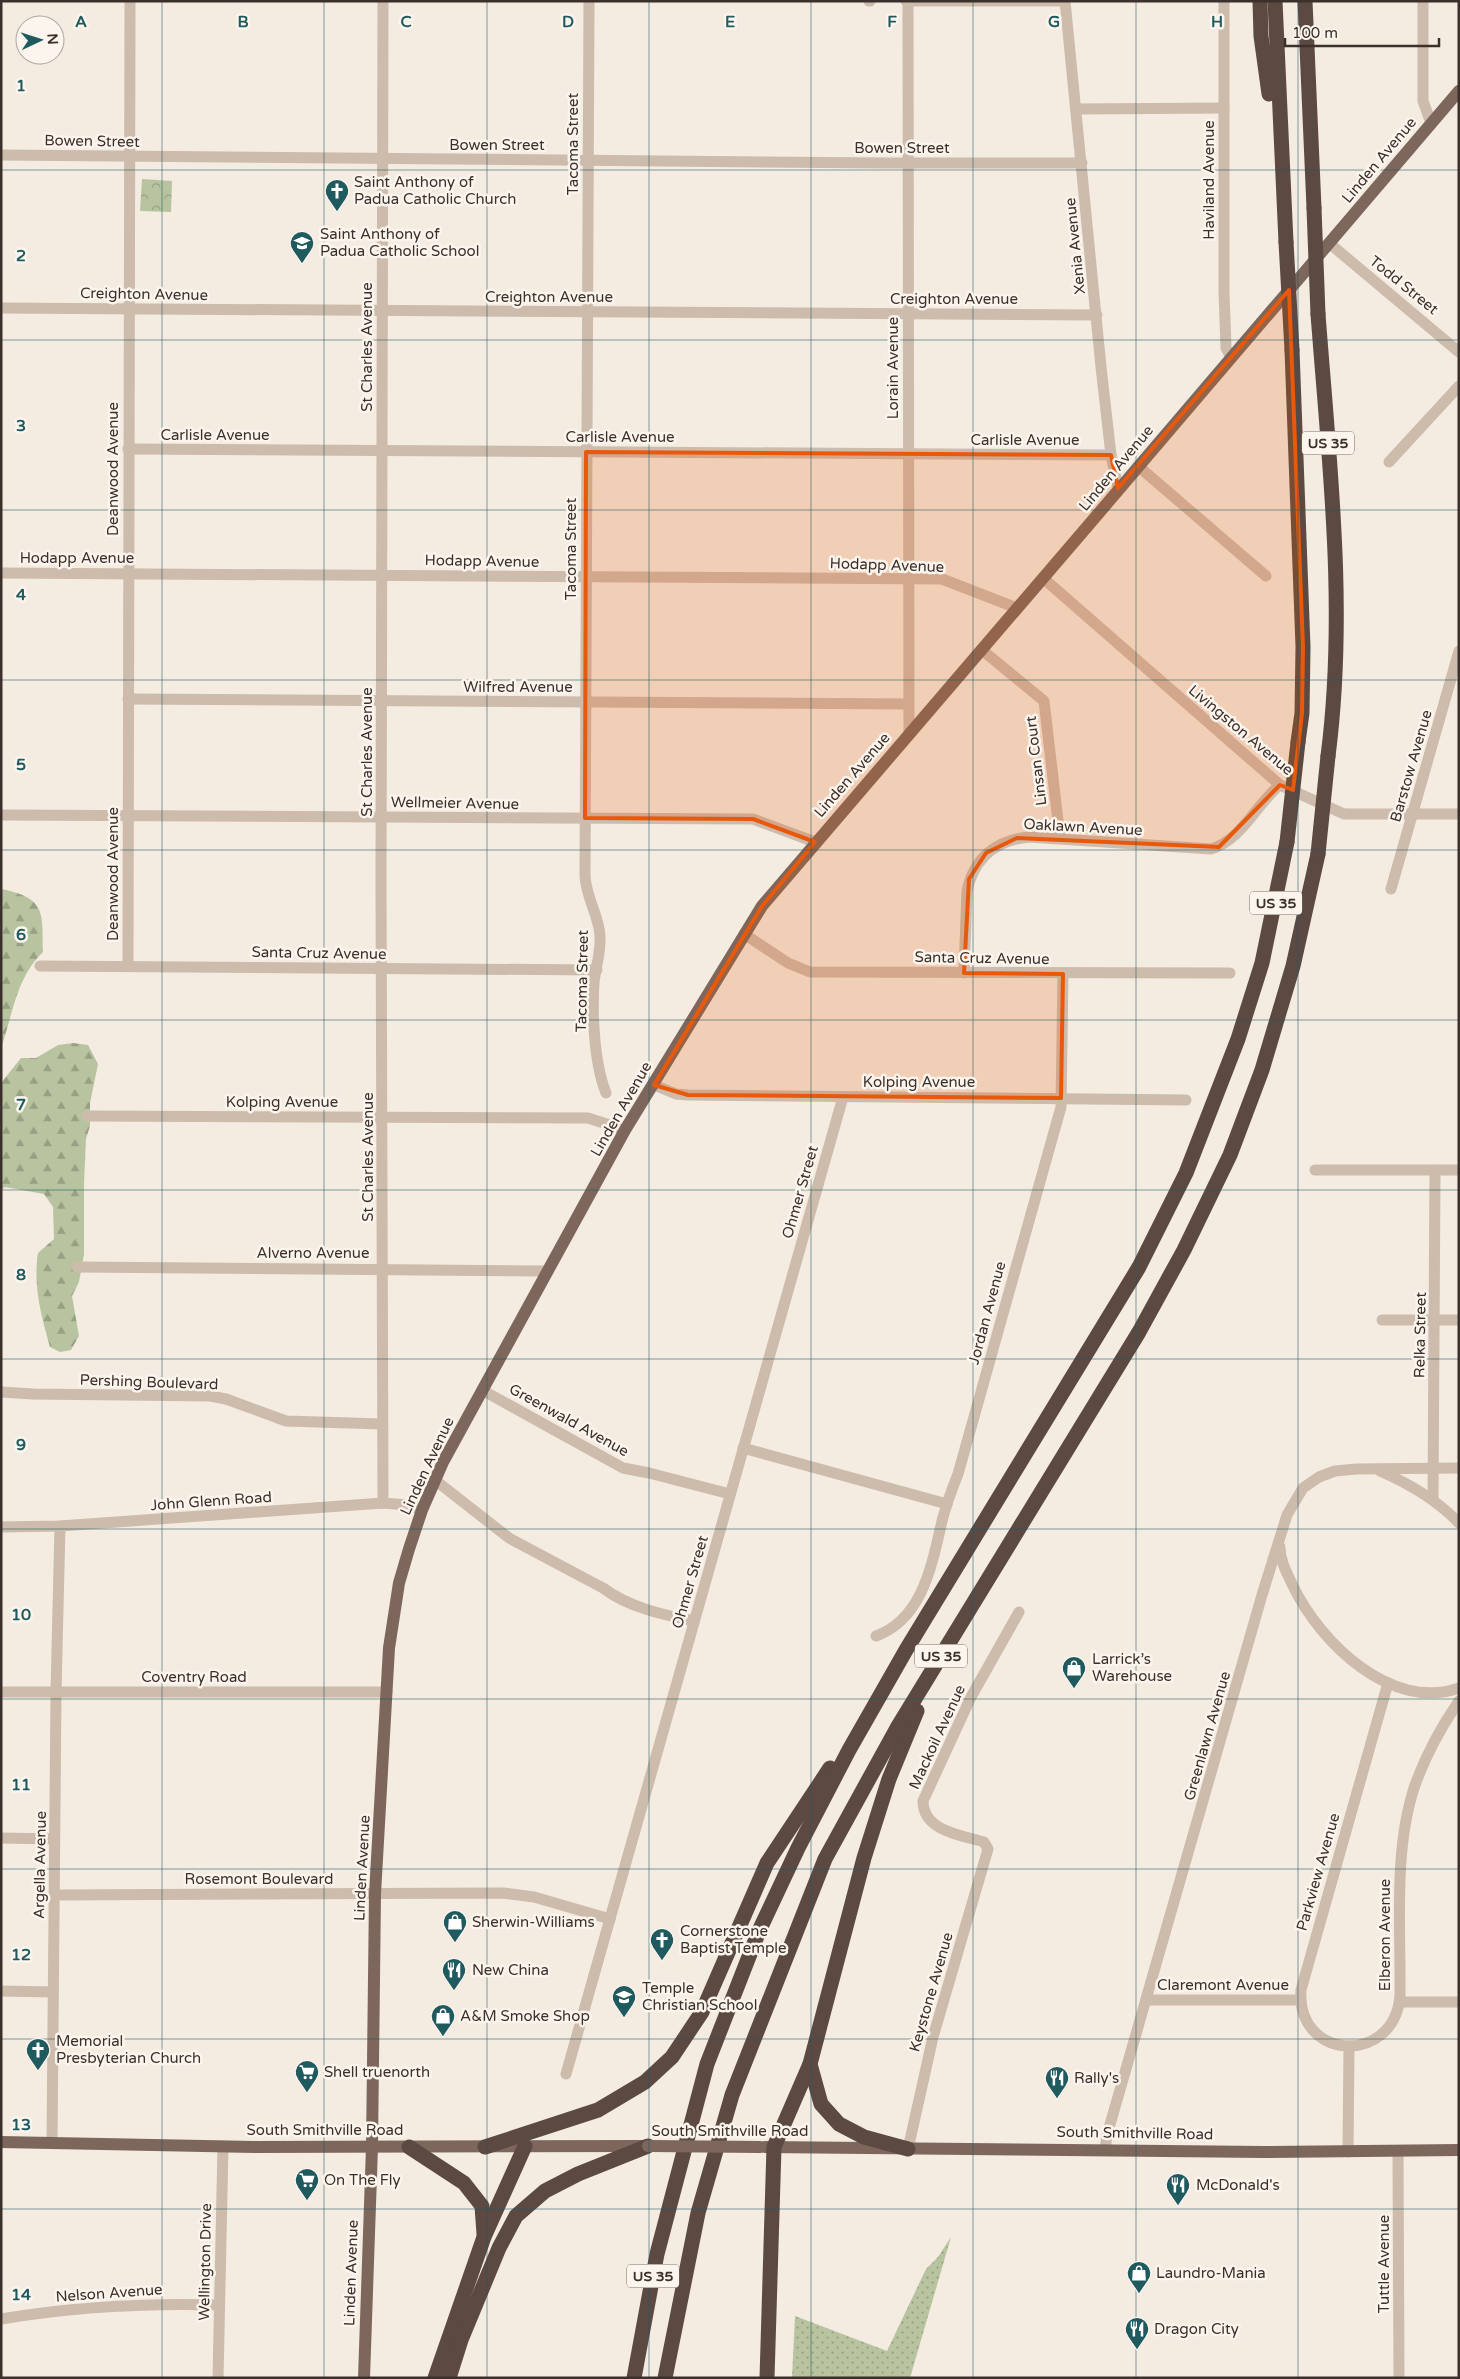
<svg xmlns="http://www.w3.org/2000/svg" width="1460" height="2379" font-family="'Varela Round',sans-serif">
  <defs>
    <pattern id="grass-dots" width="8" height="8" patternUnits="userSpaceOnUse" patternTransform="scale(1.25)"><rect width="8" height="8" fill="#b8c4a0"/><path d="M2 2h.1M6 6h.1" fill="none" stroke="#97a083" stroke-width="1.8" stroke-linecap="round"/></pattern>
    <pattern id="forest-firs" width="22" height="20" patternUnits="userSpaceOnUse" patternTransform="scale(1.25)"><rect width="22" height="20" fill="#b8c4a0"/><path d="M5 1l3.5 6h-7zM16 11l3.5 6h-7z" fill="#97a083"/></pattern>
    <pattern id="park-crowns" width="20" height="18" patternUnits="userSpaceOnUse" patternTransform="scale(1.25)"><rect width="20" height="18" fill="#b8c4a0"/><path d="M2 6a3 3 0 1 1 6 0M12 15a3 3 0 1 1 6 0" fill="none" stroke="#97a083"/></pattern>
  </defs>
  <rect width="100%" height="100%" fill="#f4ebe1"/>
  <polygon fill="url(#grass-dots)" points="951,2237 910,2378 792,2378 795,2316 887,2351 926,2269 938,2257"/>
  <g fill="url(#forest-firs)">
    <path d="M1,889C47,898 42,913 43,952C16,978 13,1014 1,1048Z"/>
    <path d="M73,1043L88,1045L98,1064L90,1103V1126L86,1139L84,1183V1254L79,1282L72,1296L79,1336L71,1350L60,1352L50,1347C41,1314 33,1287 38,1253L54,1239L53,1207L44,1194L5,1187L1,1190V1083L21,1058H36L58,1045Z"/>
  </g>
  <polygon fill="url(#park-crowns)" points="142,179 172,181 171,212 140,211"/>
  <g fill="none" stroke-linecap="round" stroke-linejoin="round">
    <g stroke="#cdbbac" stroke-width="11">
      <path d="M589,1L585,876C586,898 599,915 600,936C601,952 596,966 594,982C592,1014 594,1063 606,1093"/>
      <polyline points="869,1 870,1"/>
      <polyline points="906,1 1065,1"/>
      <polyline points="908,1 909,735"/>
      <polyline points="1065,1 1101,367 1111,455 1118,488"/>
      <polyline points="1224,1 1224,292 1226,348 1231,357"/>
      <polyline points="1423,1 1423,101 1431,123"/>
      <polyline points="1076,109 1224,108"/>
      <polyline points="1,155 884,163 1082,163"/>
      <polyline points="1329,243 1459,352"/>
      <polyline points="1,308 1097,315"/>
      <polyline points="128,449 1111,455"/>
      <polyline points="1389,462 1459,386"/>
      <polyline points="1138,466 1266,576"/>
      <polyline points="1,573 942,579 1017,608"/>
      <polyline points="1043,578 1280,785 1344,814 1459,814"/>
      <polyline points="982,650 1044,701 1060,838"/>
      <polyline points="128,699 908,704"/>
      <polyline points="1,815 753,819 815,842"/>
      <polyline points="1391,889 1459,651"/>
      <polyline points="744,934 788,963 810,972 1230,973"/>
      <polyline points="40,966 597,970"/>
      <polyline points="128,966 130,1"/>
      <path d="M964,973L967,891C974,858 996,840 1029,837L1211,849C1241,841 1257,803 1280,785"/>
      <polyline points="654,1085 676,1094 688,1095 1186,1100"/>
      <polyline points="87,1116 588,1118 625,1130"/>
      <polyline points="1315,1170 1459,1170"/>
      <polyline points="77,1267 548,1271"/>
      <polyline points="1382,1320 1459,1320"/>
      <polyline points="482,1390 623,1468 649,1473 730,1494"/>
      <polyline points="1,1392 33,1394 210,1396 226,1399 286,1421 382,1424"/>
      <polyline points="743,1448 947,1504"/>
      <path d="M1380,1471C1410,1484 1436,1499 1459,1523"/>
      <path d="M435,1480L509,1538L603,1588C628,1607 663,1615 694,1621"/>
      <polyline points="1433,1500 1435,1170"/>
      <polyline points="383,1503 381,881 383,1"/>
      <polyline points="1,1527 60,1526 383,1503 407,1505 422,1510"/>
      <path d="M1280,1547C1280,1561 1287,1573 1293,1586C1320,1642 1391,1712 1459,1688"/>
      <path d="M876,1636C923,1619 932,1564 942,1521C946,1505 952,1489 958,1474L1061,1107L1063,974"/>
      <path d="M1388,1683L1301,1990C1296,2061 1394,2066 1400,1996C1401,1928 1393,1850 1415,1785C1426,1755 1441,1727 1459,1701"/>
      <polyline points="1,1692 387,1692"/>
      <polyline points="1,1838 54,1839"/>
      <polyline points="54,1895 503,1893 534,1897 610,1919"/>
      <polyline points="1,1991 53,1992"/>
      <polyline points="1147,2000 1300,2000"/>
      <polyline points="1400,2002 1459,2002"/>
      <polyline points="566,2074 843,1097"/>
      <polyline points="52,2143 56,1692 60,1526"/>
      <path d="M908,2149L933,2037L988,1849L984,1842C961,1835 923,1831 923,1801L971,1697L1019,1612"/>
      <polyline points="1105,2150 1107,2135 1262,1595 1287,1515 1303,1488 1319,1477 1335,1471 1356,1469 1459,1468"/>
      <polyline points="1398,2151 1399,2378"/>
      <polyline points="1348,2152 1349,2046"/>
      <path d="M1,2319C73,2307 146,2303 219,2305"/>
      <polyline points="218,2378 223,2146"/>
    </g>
    <g stroke="#7d675c" stroke-width="12">
      <polyline points="1,2142 254,2147 643,2146"/>
      <polyline points="765,2147 1263,2152 1459,2150"/>
      <polyline points="364,2378 372,2147 375,1894 389,1648 399,1583 409,1549 422,1510 443,1462 625,1130 762,906 1098,514 1459,91"/>
    </g>
    <g stroke="#5c4a42" stroke-width="15">
      <polyline points="1260,1 1261,36 1269,94"/>
      <polyline points="1275,1 1286,242"/>
      <polyline points="1305,1 1314,208"/>
      <path d="M1318,314C1329,461 1347,609 1328,756"/>
      <polyline points="1292,350 1303,647 1302,713 1298,742"/>
      <polyline points="409,2147 464,2183 482,2206 484,2234"/>
      <polyline points="485,2147 598,2110 645,2082 672,2057 702,2012 767,1863 830,1768"/>
      <polyline points="908,2149 864,2137 839,2124 821,2104 810,2064 864,1858 889,1779 917,1711"/>
      <polyline points="435,2378 484,2237 525,2146"/>
      <polyline points="449,2378 461,2340 499,2248 516,2216 545,2191 578,2174 648,2146"/>
      <polyline points="634,2378 657,2254 707,2064 759,1931 798,1848 849,1750 906,1650 1139,1267 1186,1173 1238,1039 1262,963 1287,842"/>
      <polyline points="665,2378 698,2213 732,2095 825,1859 897,1728 1139,1332 1184,1250 1230,1155 1262,1070 1293,966 1318,854"/>
      <polyline points="767,2378 774,2147 810,2064"/>
    </g>
    <polyline stroke="#7d675c" stroke-width="12" points="648,2146 760,2147"/>
    <g stroke="#5c4a42" stroke-width="15">
      <polyline points="1314,208 1318,314"/>
      <polyline points="1286,242 1292,350"/>
      <polyline points="1287,842 1298,742"/>
      <polyline points="1318,854 1328,756"/>
    </g>
  </g>
  <path fill="#e8590c" fill-opacity="0.2" stroke="#e8590c" stroke-width="4" stroke-linejoin="round" d="M1289,290L1303,647L1302,713L1293,790L1280,785L1219,847L1017,838L986,853L969,879L964,973L1063,974L1061,1098L688,1095L654,1085L762,906L815,842L753,819L585,818L586,452L1111,455L1118,488Z"/>
  <path fill="none" stroke="#1f5a5e" stroke-width="1" stroke-opacity="0.55" d="M162,1V2378M324,1V2378M487,1V2378M649,1V2378M811,1V2378M973,1V2378M1136,1V2378M1298,1V2378M1,170H1459M1,340H1459M1,510H1459M1,680H1459M1,850H1459M1,1020H1459M1,1190H1459M1,1359H1459M1,1529H1459M1,1699H1459M1,1869H1459M1,2039H1459M1,2209H1459"/>
  <defs>
    <g id="church-pin" transform="scale(1.25)"><path d="M0 17L-7.5 6A9.5 9.5 0 1 1 7.5 6Z" fill="#1f5a5e" stroke="#fbf5ee"/><path d="M-1.2-6h2.4v3.5h3.3v2.4h-3.3V6h-2.4V-.1h-3.3v-2.4h3.3Z" fill="#fff"/></g>
    <g id="school-pin" transform="scale(1.25)"><path d="M0 17L-7.5 6A9.5 9.5 0 1 1 7.5 6Z" fill="#1f5a5e" stroke="#fbf5ee"/><path d="M0-5L7-2L0 1L-7-2ZM-4 1L0 2.5L4 1V4Q0 6-4 4Z" fill="#fff"/></g>
    <g id="shop-pin" transform="scale(1.25)"><path d="M0 17L-7.5 6A9.5 9.5 0 1 1 7.5 6Z" fill="#1f5a5e" stroke="#fbf5ee"/><path d="M-5-2.5h2.3a2.7 3.5 0 0 1 5.4 0H5L5.5 6h-11ZM-1.5-2.5h3a1.5 2.3 0 0 0-3 0Z" fill="#fff"/></g>
    <g id="restaurant-pin" transform="scale(1.25)"><path d="M0 17L-7.5 6A9.5 9.5 0 1 1 7.5 6Z" fill="#1f5a5e" stroke="#fbf5ee"/><path d="M-5-6h1v4h1v-4h1v4h1v-4h1v5L-1.5 .5V6h-2V.5L-5-1ZM5-6V6H3V1.5H1.5Q1.5-4 5-6Z" fill="#fff"/></g>
    <g id="supermarket-pin" transform="scale(1.25)"><path d="M0 17L-7.5 6A9.5 9.5 0 1 1 7.5 6Z" fill="#1f5a5e" stroke="#fbf5ee"/><path d="M-6-5.5h2.5l.6 2H6L4.5 2H-2.5L-4.4-4H-6ZM-1.5 3.2a1.3 1.3 0 1 0 .1 0ZM3 3.2a1.3 1.3 0 1 0 .1 0Z" fill="#fff"/></g>
  </defs>
  <g fill-rule="evenodd">
    <use href="#church-pin" x="337" y="191"/>
    <use href="#school-pin" x="302" y="243"/>
    <use href="#shop-pin" x="1074" y="1668"/>
    <use href="#shop-pin" x="455" y="1922"/>
    <use href="#church-pin" x="662" y="1940"/>
    <use href="#restaurant-pin" x="454" y="1970"/>
    <use href="#school-pin" x="624" y="1997"/>
    <use href="#shop-pin" x="443" y="2016"/>
    <use href="#church-pin" x="38" y="2050"/>
    <use href="#supermarket-pin" x="307" y="2072"/>
    <use href="#restaurant-pin" x="1057" y="2078"/>
    <use href="#supermarket-pin" x="307" y="2180"/>
    <use href="#restaurant-pin" x="1178" y="2185"/>
    <use href="#shop-pin" x="1139" y="2273"/>
    <use href="#restaurant-pin" x="1137" y="2329"/>
  </g>
  <g text-anchor="middle" stroke-width="5" stroke-linejoin="round" paint-order="stroke">
    <g fill="#fbf5ee" stroke="#756b66" stroke-width="1">
      <rect x="1302" y="431.5" width="52" height="23" rx="4"/>
      <rect x="1250" y="891.5" width="52" height="23" rx="4"/>
      <rect x="915" y="1644.5" width="52" height="23" rx="4"/>
      <rect x="627" y="2264.5" width="52" height="23" rx="4"/>
    </g>
    <g font-size="14" font-weight="bold" fill="#3b302b">
      <text x="1328" y="448">US 35</text>
      <text x="1276" y="908">US 35</text>
      <text x="941" y="1661">US 35</text>
      <text x="653" y="2281">US 35</text>
    </g>
    <g font-size="15" fill="#3b302b" stroke="#fbf5ee">
      <text transform="translate(92 141) rotate(1)" y="5">Bowen Street</text>
      <text transform="translate(573 144) rotate(-90)" y="5">Tacoma Street</text>
      <text x="497" y="150">Bowen Street</text>
      <text x="902" y="153">Bowen Street</text>
      <text transform="translate(1379 160) rotate(-50)" y="5">Linden Avenue</text>
      <text transform="translate(1209 180) rotate(-90)" y="5">Haviland Avenue</text>
      <text transform="translate(1075 246) rotate(-96)" y="5">Xenia Avenue</text>
      <text transform="translate(1404 285) rotate(39)" y="5">Todd Street</text>
      <text transform="translate(144 294) rotate(1)" y="5">Creighton Avenue</text>
      <text x="549" y="302">Creighton Avenue</text>
      <text x="954" y="304">Creighton Avenue</text>
      <text transform="translate(367 347) rotate(-90)" y="5">St Charles Avenue</text>
      <text transform="translate(893 368) rotate(-90)" y="5">Lorain Avenue</text>
      <text x="215" y="440">Carlisle Avenue</text>
      <text x="620" y="442">Carlisle Avenue</text>
      <text x="1025" y="445">Carlisle Avenue</text>
      <text transform="translate(1116 468) rotate(-50)" y="5">Linden Avenue</text>
      <text transform="translate(113 469) rotate(-90)" y="5">Deanwood Avenue</text>
      <text transform="translate(571 549) rotate(-90)" y="5">Tacoma Street</text>
      <text x="77" y="563">Hodapp Avenue</text>
      <text transform="translate(482 561) rotate(1)" y="5">Hodapp Avenue</text>
      <text transform="translate(887 565) rotate(2)" y="5">Hodapp Avenue</text>
      <text x="518" y="692">Wilfred Avenue</text>
      <text transform="translate(1241 730) rotate(40)" y="5">Livingston Avenue</text>
      <text transform="translate(367 752) rotate(-90)" y="5">St Charles Avenue</text>
      <text transform="translate(1036 761) rotate(-97)" y="5">Linsan Court</text>
      <text transform="translate(1411 766) rotate(-74)" y="5">Barstow Avenue</text>
      <text transform="translate(852 775) rotate(-49)" y="5">Linden Avenue</text>
      <text transform="translate(455 803) rotate(1)" y="5">Wellmeier Avenue</text>
      <text transform="translate(1083 827) rotate(3)" y="5">Oaklawn Avenue</text>
      <text transform="translate(113 874) rotate(-90)" y="5">Deanwood Avenue</text>
      <text transform="translate(319 953) rotate(1)" y="5">Santa Cruz Avenue</text>
      <text transform="translate(982 958) rotate(1)" y="5">Santa Cruz Avenue</text>
      <text transform="translate(582 981) rotate(-89)" y="5">Tacoma Street</text>
      <text x="919" y="1087">Kolping Avenue</text>
      <text x="282" y="1107">Kolping Avenue</text>
      <text transform="translate(621 1109) rotate(-60)" y="5">Linden Avenue</text>
      <text transform="translate(368 1157) rotate(-90)" y="5">St Charles Avenue</text>
      <text transform="translate(800 1192) rotate(-74)" y="5">Ohmer Street</text>
      <text x="313" y="1258">Alverno Avenue</text>
      <text transform="translate(987 1313) rotate(-75)" y="5">Jordan Avenue</text>
      <text transform="translate(1420 1335) rotate(-89)" y="5">Relka Street</text>
      <text transform="translate(149 1382) rotate(2)" y="5">Pershing Boulevard</text>
      <text transform="translate(569 1420) rotate(29)" y="5">Greenwald Avenue</text>
      <text transform="translate(427 1466) rotate(-65)" y="5">Linden Avenue</text>
      <text transform="translate(211 1501) rotate(-4)" y="5">John Glenn Road</text>
      <text transform="translate(690 1582) rotate(-74)" y="5">Ohmer Street</text>
      <text x="194" y="1682">Coventry Road</text>
      <text transform="translate(1207 1736) rotate(-74)" y="5">Greenlawn Avenue</text>
      <text transform="translate(937 1737) rotate(-65)" y="5">Mackoil Avenue</text>
      <text transform="translate(40 1865) rotate(-89)" y="5">Argella Avenue</text>
      <text transform="translate(362 1868) rotate(-87)" y="5">Linden Avenue</text>
      <text transform="translate(1318 1872) rotate(-74)" y="5">Parkview Avenue</text>
      <text x="259" y="1884">Rosemont Boulevard</text>
      <text transform="translate(1385 1935) rotate(-90)" y="5">Elberon Avenue</text>
      <text x="1223" y="1990">Claremont Avenue</text>
      <text transform="translate(931 1992) rotate(-74)" y="5">Keystone Avenue</text>
      <text x="325" y="2135">South Smithville Road</text>
      <text x="730" y="2136">South Smithville Road</text>
      <text transform="translate(1135 2133) rotate(1)" y="5">South Smithville Road</text>
      <text transform="translate(205 2262) rotate(-89)" y="5">Wellington Drive</text>
      <text transform="translate(1384 2264) rotate(-90)" y="5">Tuttle Avenue</text>
      <text transform="translate(351 2273) rotate(-88)" y="5">Linden Avenue</text>
      <text transform="translate(109 2293) rotate(-4)" y="5">Nelson Avenue</text>
    </g>
    <g font-size="15" fill="#3b302b" stroke="#fbf5ee" text-anchor="start">
      <text x="354" y="187">Saint Anthony of<tspan x="354" dy="17">Padua Catholic Church</tspan></text>
      <text x="320" y="239">Saint Anthony of<tspan x="320" dy="17">Padua Catholic School</tspan></text>
      <text x="1092" y="1664">Larrick’s<tspan x="1092" dy="17">Warehouse</tspan></text>
      <text x="472" y="1927">Sherwin-Williams</text>
      <text x="680" y="1936">Cornerstone<tspan x="680" dy="17">Baptist Temple</tspan></text>
      <text x="472" y="1975">New China</text>
      <text x="642" y="1993">Temple<tspan x="642" dy="17">Christian School</tspan></text>
      <text x="460" y="2021">A&amp;M Smoke Shop</text>
      <text x="56" y="2046">Memorial<tspan x="56" dy="17">Presbyterian Church</tspan></text>
      <text x="324" y="2077">Shell truenorth</text>
      <text x="1074" y="2083">Rally's</text>
      <text x="324" y="2185">On The Fly</text>
      <text x="1196" y="2190">McDonald's</text>
      <text x="1156" y="2278">Laundro-Mania</text>
      <text x="1154" y="2334">Dragon City</text>
    </g>
  </g>
  <g font-size="16" text-anchor="middle" font-weight="bold" fill="#1f5a5e" stroke="#fbf5ee" stroke-width="5" stroke-linejoin="round" paint-order="stroke">
    <text x="81" y="27">A</text>
    <text x="243" y="27">B</text>
    <text x="406" y="27">C</text>
    <text x="568" y="27">D</text>
    <text x="730" y="27">E</text>
    <text x="892" y="27">F</text>
    <text x="1054" y="27">G</text>
    <text x="1217" y="27">H</text>
    <text x="21" y="91">1</text>
    <text x="21" y="261">2</text>
    <text x="21" y="431">3</text>
    <text x="21" y="600">4</text>
    <text x="21" y="770">5</text>
    <text x="21" y="940">6</text>
    <text x="21" y="1110">7</text>
    <text x="21" y="1280">8</text>
    <text x="21" y="1450">9</text>
    <text x="21" y="1620">10</text>
    <text x="21" y="1790">11</text>
    <text x="21" y="1960">12</text>
    <text x="21" y="2130">13</text>
    <text x="21" y="2300">14</text>
  </g>
  <rect width="1460" height="2379" fill="none" stroke="#3b302b" stroke-width="5"/>
  <g transform="translate(40 40) rotate(86)"><circle r="24" fill="#fbf5ee" stroke="#aea6a0"/>
  <path d="M0-4L9 19L0 12L-9 19Z" fill="#1f5a5e"/>
  <text y="-8" font-size="14" font-weight="bold" text-anchor="middle" fill="#3b302b">N</text>
  </g>
  <path d="M1285 38v8h154v-8" fill="none" stroke="#3b302b" stroke-width="2.5"/>
  <text x="1292" y="38" font-size="15" fill="#3b302b" stroke="#fbf5ee" stroke-width="4" paint-order="stroke">100 m</text>
</svg>
